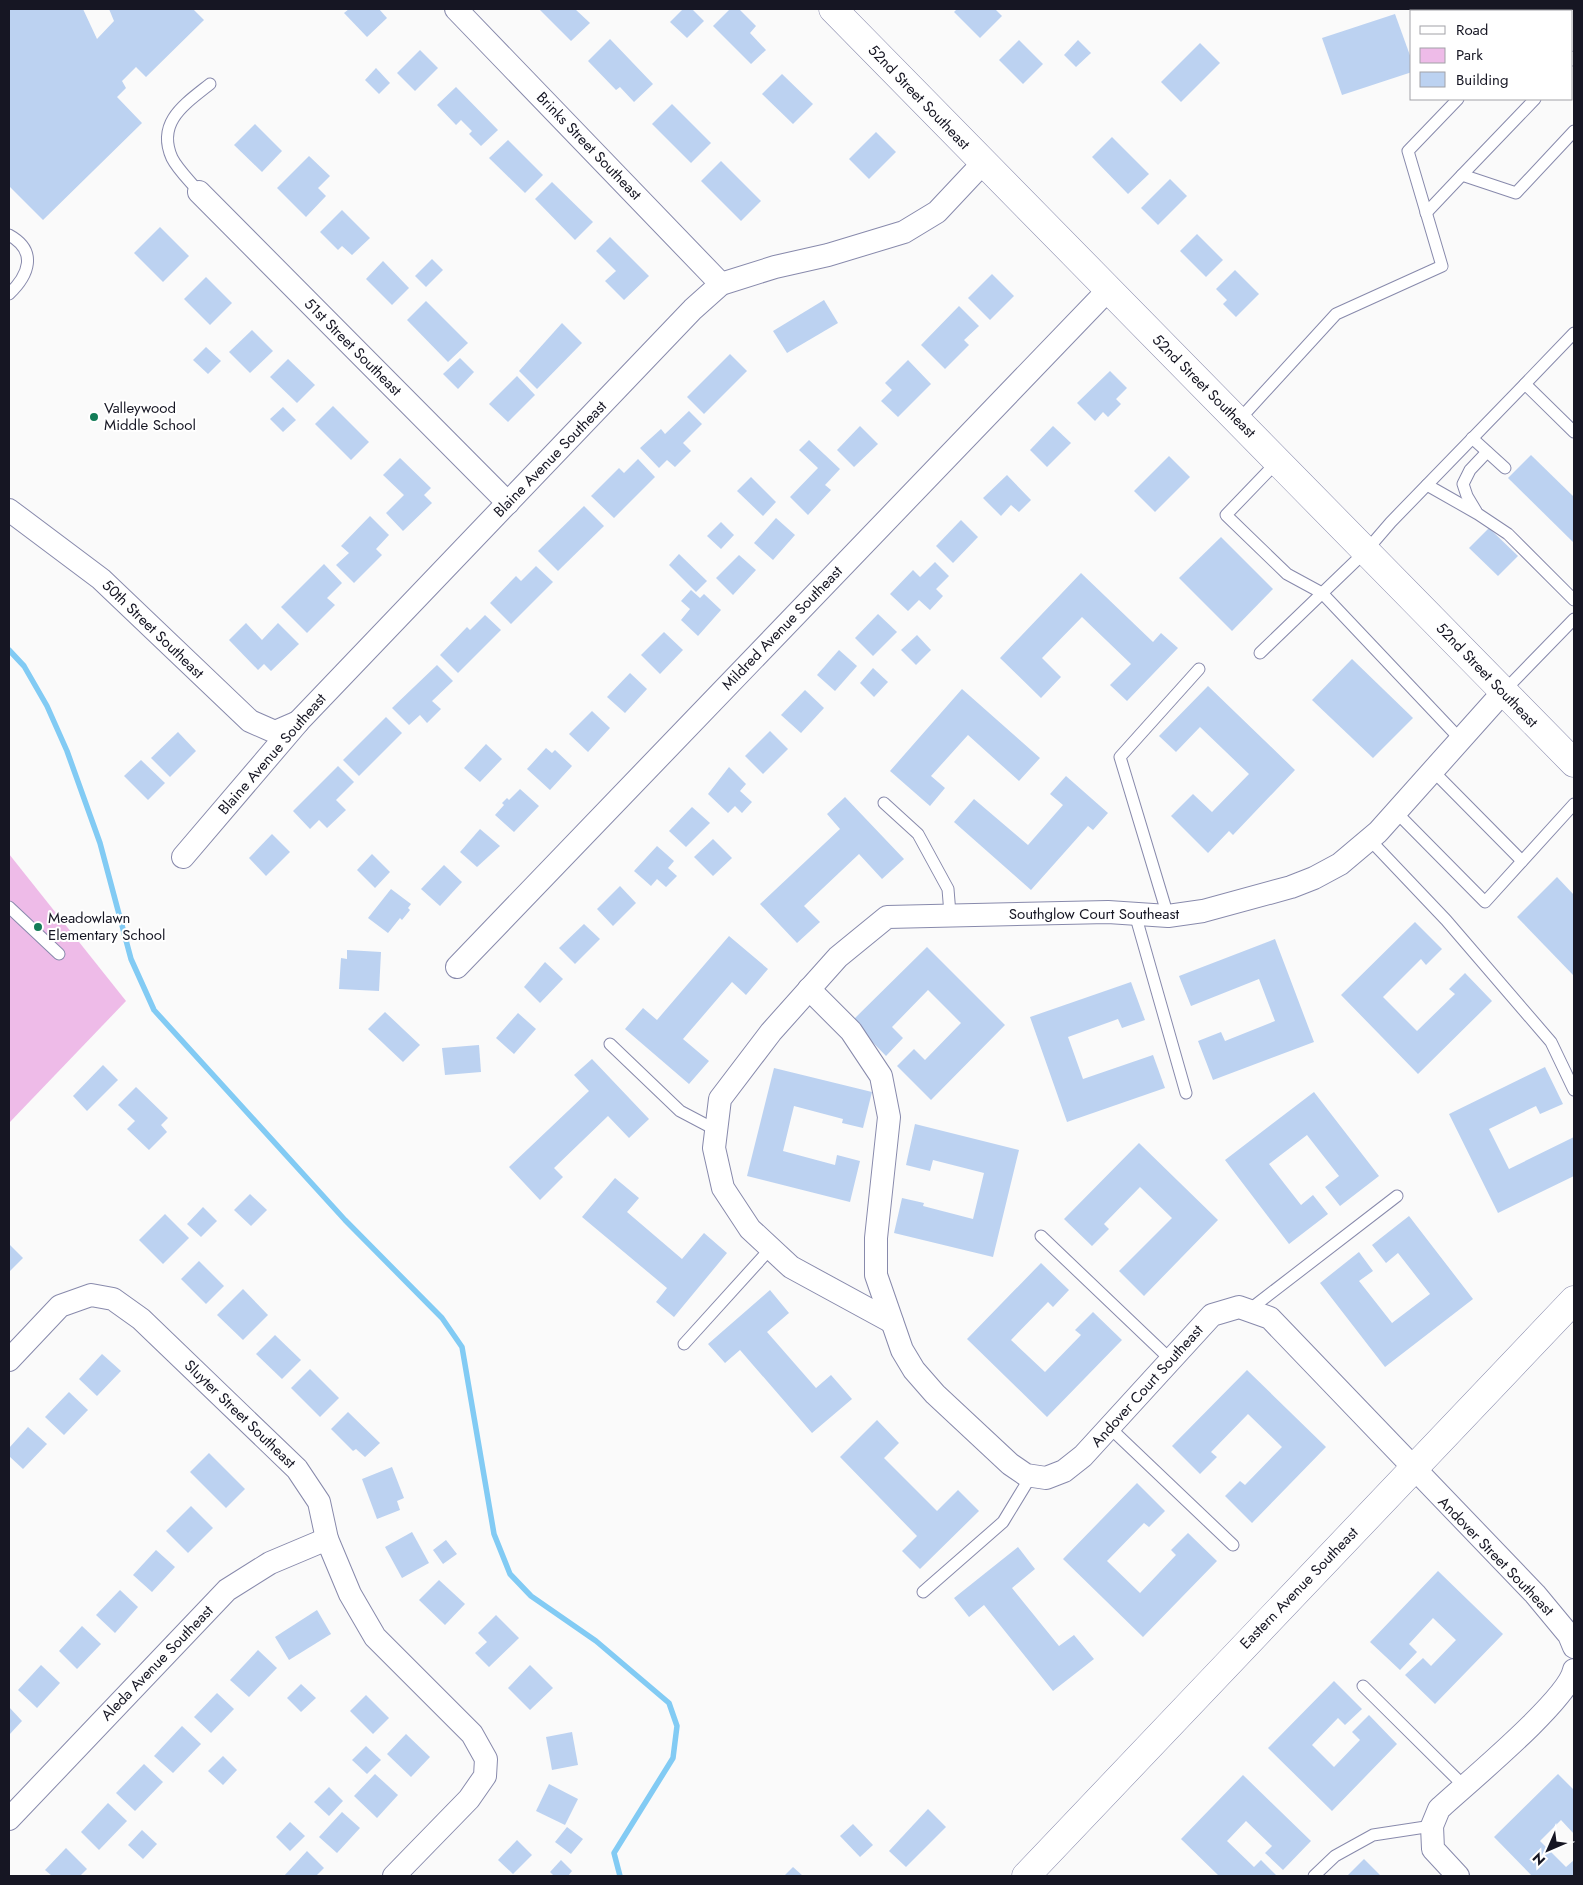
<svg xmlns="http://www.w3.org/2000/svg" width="1583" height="1885" font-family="Jost,sans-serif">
  <rect width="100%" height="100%" fill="#fafafa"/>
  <polygon fill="#eebbe8" points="9,854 126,1001 9,1123"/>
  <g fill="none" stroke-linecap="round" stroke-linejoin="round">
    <polyline stroke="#82cbf4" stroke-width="5.5" points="9,650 24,666 47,706 67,751 100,843 131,959 154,1010 345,1220 442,1318 462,1347 494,1534 510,1574 531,1596 596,1641 669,1703 677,1726 673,1758 614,1853 620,1876"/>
  </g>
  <g fill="#bcd2f1">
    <polygon points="9,9 83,9 97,39 114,21 109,9 193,9 204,20 146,77 136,67 122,81 126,88 117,97 142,123 43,220 9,186"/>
    <polygon points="349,9 379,9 387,18 367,37 344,13"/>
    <polygon points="539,9 575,9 590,23 571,41"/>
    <polygon points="683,9 692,9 704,21 687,38 670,22"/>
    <polygon points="730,9 739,9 756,26 750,33 766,50 751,64 713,26"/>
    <polygon points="957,9 995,9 1002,16 980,38 954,12"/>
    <polygon points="1419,9 1449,9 1442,11 1419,11"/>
    <polygon points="1395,14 1412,61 1412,72 1342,95 1322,38"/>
    <polygon points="610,39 653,84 634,102 620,87 616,90 588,61"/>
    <polygon points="1019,40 1043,64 1023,84 999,60"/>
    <polygon points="1078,40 1091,53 1076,67 1064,55"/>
    <polygon points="1200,43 1220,63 1181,102 1161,82"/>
    <polygon points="420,50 438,68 415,91 397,73"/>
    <polygon points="376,68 390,83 379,94 365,80"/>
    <polygon points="782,74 813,104 793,124 762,94"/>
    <polygon points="456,87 498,130 481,146 469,134 472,131 461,120 456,125 437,105"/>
    <polygon points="672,104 711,143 691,163 652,124"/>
    <polygon points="255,124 282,151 262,172 234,145"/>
    <polygon points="876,132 896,152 869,179 849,159"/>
    <polygon points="1112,137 1149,174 1128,194 1092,157"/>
    <polygon points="508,140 543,175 525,193 489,158"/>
    <polygon points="309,156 330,176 318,188 326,196 306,217 277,188"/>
    <polygon points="721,161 761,201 741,221 701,181"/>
    <polygon points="1170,179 1187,196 1158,225 1141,208"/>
    <polygon points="552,182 593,222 575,240 535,199"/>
    <polygon points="342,210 370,238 352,255 342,246 338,250 320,232"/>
    <polygon points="160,227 189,256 163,282 134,253"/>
    <polygon points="1197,234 1223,260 1206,277 1180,251"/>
    <polygon points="610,237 649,276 624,300 605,281 616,271 596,251"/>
    <polygon points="432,259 443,270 426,287 415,276"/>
    <polygon points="383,261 409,288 392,305 366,279"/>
    <polygon points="1235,270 1259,294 1236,317 1223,304 1227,300 1216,289"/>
    <polygon points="992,274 1014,296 990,320 968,298"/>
    <polygon points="206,277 232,303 210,325 184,299"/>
    <polygon points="824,300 838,323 787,353 773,331"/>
    <polygon points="426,301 468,343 448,362 407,320"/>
    <polygon points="959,306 979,326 964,340 969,345 945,369 921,345"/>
    <polygon points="562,323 582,343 537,389 519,371"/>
    <polygon points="252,330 273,351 250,373 229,352"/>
    <polygon points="206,347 221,361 208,374 193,360"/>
    <polygon points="730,354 747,371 704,414 687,397"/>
    <polygon points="460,358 474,372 458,389 443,374"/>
    <polygon points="288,359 315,385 297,403 270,377"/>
    <polygon points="908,360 931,384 898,417 881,401 892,390 885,383"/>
    <polygon points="1110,371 1127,388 1116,399 1121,404 1108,417 1103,412 1095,421 1077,403"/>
    <polygon points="517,376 535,395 508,422 489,404"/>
    <polygon points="333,406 369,442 351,460 315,424"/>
    <polygon points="283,407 296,420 283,432 270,419"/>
    <polygon points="689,411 702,424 683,443 691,451 675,467 667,460 659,468 640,448 661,429 665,434"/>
    <polygon points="860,426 878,444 854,467 837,450"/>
    <polygon points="1053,426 1071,443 1047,467 1030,450"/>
    <polygon points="809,440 840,469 825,485 831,490 808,515 790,497 818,468 799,450"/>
    <polygon points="1531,455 1574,497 1574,543 1508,478"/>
    <polygon points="1169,456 1190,477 1155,512 1134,491"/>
    <polygon points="400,458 431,488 424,495 432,503 403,531 386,513 404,495 383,475"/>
    <polygon points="638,459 655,477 614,518 591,496 619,468 624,473"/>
    <polygon points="1007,475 1031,500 1019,512 1011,505 1001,516 983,498"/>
    <polygon points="751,477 776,502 763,516 737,491"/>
    <polygon points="584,506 604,526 558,571 538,551"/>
    <polygon points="370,516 389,535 376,549 382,555 354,583 336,565 349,553 341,546"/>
    <polygon points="776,518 795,535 773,560 754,543"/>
    <polygon points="961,520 978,537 953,563 936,546"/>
    <polygon points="721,522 734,535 721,549 707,536"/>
    <polygon points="1489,528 1518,556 1498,576 1469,548"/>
    <polygon points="1221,537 1273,589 1232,631 1179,578"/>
    <polygon points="679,554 707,581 696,592 669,565"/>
    <polygon points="739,555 756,570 733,595 716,578"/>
    <polygon points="935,562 949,576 936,589 943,596 930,610 919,600 908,611 890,594 913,570 920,577"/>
    <polygon points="324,564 342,583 327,598 335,605 307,633 281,607"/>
    <polygon points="536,566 553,582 511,624 490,603 516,576 521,581"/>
    <polygon points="1081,573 1153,642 1161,633 1178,648 1127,701 1110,685 1131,664 1082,617 1042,658 1061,677 1041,698 1000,658"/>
    <polygon points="691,590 700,598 704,594 721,610 698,636 681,620 690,609 681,601"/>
    <polygon points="878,614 897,632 873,656 855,638"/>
    <polygon points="485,615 501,630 458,673 440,655 467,627 470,630"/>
    <polygon points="246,623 262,640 278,623 299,644 271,671 264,664 258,670 229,640"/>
    <polygon points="664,632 683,650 660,674 641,655"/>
    <polygon points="917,635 931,650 916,665 901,650"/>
    <polygon points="839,650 857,666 835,691 817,675"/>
    <polygon points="1352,659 1413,718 1373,758 1312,700"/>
    <polygon points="437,665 453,681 432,701 441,709 427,723 420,715 409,725 392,708"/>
    <polygon points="873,668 888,682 874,697 860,683"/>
    <polygon points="630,673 647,689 625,713 607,697"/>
    <polygon points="1208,686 1295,770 1233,835 1229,831 1208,853 1171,816 1193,794 1212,812 1249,774 1200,727 1176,752 1159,736"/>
    <polygon points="962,689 1040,758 1019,781 968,735 931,776 945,788 930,806 890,771"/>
    <polygon points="805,690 824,708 801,733 781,715"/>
    <polygon points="592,711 610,728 588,752 569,734"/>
    <polygon points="386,717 402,733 359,776 343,760"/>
    <polygon points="770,731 788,749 763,774 745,756"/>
    <polygon points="178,732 196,751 170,777 151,758"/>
    <polygon points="486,744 502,759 480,782 464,768"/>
    <polygon points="546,748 552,753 555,750 572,766 550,790 527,769"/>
    <polygon points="141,760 165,783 148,800 124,776"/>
    <polygon points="338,766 354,782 336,800 346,810 327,828 319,820 310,829 293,811"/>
    <polygon points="729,767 746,784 740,791 752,802 742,813 735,806 728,813 708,794"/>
    <polygon points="1066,776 1108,813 1093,830 1088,826 1031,890 954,822 974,799 1028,845 1063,805 1050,794"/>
    <polygon points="520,789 539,806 514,832 495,815 504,805 502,803 507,798 509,800"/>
    <polygon points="845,797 904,859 882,879 859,854 804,906 820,922 797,943 760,904 840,829 827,814"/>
    <polygon points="692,807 710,823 686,847 669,831"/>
    <polygon points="480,829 500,846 477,867 460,852"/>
    <polygon points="272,834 290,852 266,876 249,858"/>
    <polygon points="713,839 732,858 713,876 694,857"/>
    <polygon points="657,846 674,861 668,868 677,876 666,887 657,879 651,886 634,871"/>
    <polygon points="372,854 390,872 375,888 357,870"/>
    <polygon points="444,865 462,882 440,906 421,889"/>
    <polygon points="1557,877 1574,895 1574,976 1517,917"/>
    <polygon points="620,886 636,903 613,926 597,909"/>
    <polygon points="391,889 411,904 408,908 410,910 402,920 400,918 388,933 368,918"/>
    <polygon points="1415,922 1442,949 1426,965 1421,959 1383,997 1417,1031 1455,994 1449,989 1465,973 1492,1001 1418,1074 1341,995"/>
    <polygon points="584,924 600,939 575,964 559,948"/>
    <polygon points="729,936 768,969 746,995 732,982 683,1039 709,1061 689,1084 625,1029 643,1008 657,1020"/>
    <polygon points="1275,939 1314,1042 1213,1080 1198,1041 1221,1032 1225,1041 1275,1021 1259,979 1191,1006 1179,976"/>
    <polygon points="927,947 1005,1025 931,1100 897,1066 914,1049 925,1060 961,1023 928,990 892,1027 903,1038 886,1056 852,1021"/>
    <polygon points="347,950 381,952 379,991 339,989 341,958 347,959"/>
    <polygon points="545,962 563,979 540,1003 524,987"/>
    <polygon points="1131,982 1145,1020 1122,1028 1118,1019 1068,1037 1083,1079 1153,1055 1165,1088 1067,1122 1030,1017"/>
    <polygon points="385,1012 420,1045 403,1062 368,1029"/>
    <polygon points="518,1013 536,1029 514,1054 496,1038"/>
    <polygon points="479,1045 481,1072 445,1075 442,1048"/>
    <polygon points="592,1059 649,1119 629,1138 608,1116 554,1168 563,1177 540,1200 509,1167 589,1091 574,1075"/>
    <polygon points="103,1065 118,1080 87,1111 73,1096"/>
    <polygon points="1545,1067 1563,1104 1540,1114 1536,1106 1489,1129 1509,1169 1574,1137 1574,1176 1498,1213 1449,1114"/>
    <polygon points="774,1068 872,1092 863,1128 842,1123 843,1119 794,1106 783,1151 835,1165 837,1155 860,1161 850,1202 747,1176"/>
    <polygon points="136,1087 168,1118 161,1125 167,1132 149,1150 127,1129 135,1121 118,1105"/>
    <polygon points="1314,1092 1379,1176 1340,1206 1325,1187 1339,1176 1307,1135 1269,1164 1301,1205 1313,1195 1328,1214 1289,1244 1225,1160"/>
    <polygon points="915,1124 1019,1150 993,1257 894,1233 902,1198 924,1203 923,1206 973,1219 984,1173 933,1160 930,1171 906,1165"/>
    <polygon points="1139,1143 1218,1220 1144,1296 1119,1271 1172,1218 1140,1187 1104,1224 1109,1229 1092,1246 1064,1219"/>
    <polygon points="615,1178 639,1198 627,1212 682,1259 704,1233 727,1253 674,1317 656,1302 667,1288 582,1217"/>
    <polygon points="250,1194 267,1210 251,1226 234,1210"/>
    <polygon points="203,1207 217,1221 201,1237 187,1224"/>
    <polygon points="165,1214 189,1238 163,1264 139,1240"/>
    <polygon points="1409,1216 1473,1299 1385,1367 1320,1283 1359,1252 1373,1271 1359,1281 1392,1323 1430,1294 1398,1253 1386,1263 1372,1245"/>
    <polygon points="9,1244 23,1258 9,1272"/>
    <polygon points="199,1261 224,1286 206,1304 181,1279"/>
    <polygon points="1041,1263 1069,1290 1053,1307 1048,1302 1011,1340 1045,1372 1081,1335 1075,1330 1093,1312 1122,1340 1047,1417 967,1339"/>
    <polygon points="243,1289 268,1315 243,1340 217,1315"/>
    <polygon points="770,1290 789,1313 767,1332 816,1388 831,1375 852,1399 812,1433 740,1350 725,1363 708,1344"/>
    <polygon points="275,1335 301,1360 282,1379 256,1354"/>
    <polygon points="102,1354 121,1371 97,1396 79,1379"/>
    <polygon points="310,1369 339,1398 320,1417 291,1388"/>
    <polygon points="1247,1370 1326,1447 1252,1523 1225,1496 1240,1481 1245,1485 1282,1447 1248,1414 1211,1452 1217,1457 1200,1474 1172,1446"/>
    <polygon points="69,1392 88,1410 64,1435 45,1417"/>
    <polygon points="348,1412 380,1443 365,1457 356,1449 353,1451 331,1429"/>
    <polygon points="877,1420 899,1443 884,1458 937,1511 958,1490 979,1511 920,1569 902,1551 917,1536 840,1457"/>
    <polygon points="28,1427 47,1444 23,1469 9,1456 9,1448"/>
    <polygon points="209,1453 245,1489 226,1508 190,1472"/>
    <polygon points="392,1467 404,1498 397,1501 400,1510 377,1519 362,1479"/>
    <polygon points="1137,1483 1165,1511 1149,1527 1144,1523 1107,1561 1140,1593 1176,1555 1171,1550 1188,1533 1217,1561 1143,1637 1063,1559"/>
    <polygon points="191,1506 213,1528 188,1553 166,1531"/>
    <polygon points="412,1532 429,1563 402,1578 385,1547"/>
    <polygon points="446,1540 457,1554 443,1564 433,1550"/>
    <polygon points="1018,1547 1035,1569 1012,1588 1059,1646 1074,1635 1094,1659 1053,1691 984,1605 969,1617 954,1598"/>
    <polygon points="156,1550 175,1567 152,1592 133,1575"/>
    <polygon points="1438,1571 1503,1634 1435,1704 1405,1675 1423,1658 1431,1666 1456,1640 1433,1618 1409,1644 1417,1652 1400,1670 1370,1642"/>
    <polygon points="439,1580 465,1604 445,1625 419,1600"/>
    <polygon points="120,1590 138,1607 115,1633 96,1615"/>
    <polygon points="317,1610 331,1634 289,1660 275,1637"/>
    <polygon points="496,1615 519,1638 489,1667 475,1653 487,1642 478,1633"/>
    <polygon points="82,1626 101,1644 77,1669 59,1651"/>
    <polygon points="258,1650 277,1668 249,1697 230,1680"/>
    <polygon points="41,1665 60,1683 37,1708 18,1690"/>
    <polygon points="530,1665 553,1688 530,1710 508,1688"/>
    <polygon points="1334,1681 1362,1709 1345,1725 1338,1718 1312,1745 1334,1767 1360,1740 1352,1732 1369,1715 1397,1744 1332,1811 1268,1748"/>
    <polygon points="301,1684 316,1698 301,1712 287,1698"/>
    <polygon points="217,1693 234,1709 211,1733 194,1717"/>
    <polygon points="366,1695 389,1718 373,1734 350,1711"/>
    <polygon points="9,1707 22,1721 9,1735"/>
    <polygon points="182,1726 201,1744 173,1773 154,1756"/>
    <polygon points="572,1732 578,1765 552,1770 546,1737"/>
    <polygon points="406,1734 430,1757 411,1777 387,1754"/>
    <polygon points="366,1746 381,1760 367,1774 352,1760"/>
    <polygon points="223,1756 237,1770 223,1785 208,1771"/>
    <polygon points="144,1764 163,1782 135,1811 116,1793"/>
    <polygon points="375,1774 398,1795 377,1818 354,1796"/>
    <polygon points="1558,1774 1574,1790 1574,1834 1561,1820 1540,1841 1566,1867 1574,1860 1574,1876 1532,1876 1494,1837"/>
    <polygon points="1243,1775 1311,1841 1283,1870 1265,1853 1272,1846 1246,1821 1227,1841 1254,1867 1261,1860 1277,1876 1219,1876 1181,1839"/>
    <polygon points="549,1784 578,1799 565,1825 536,1811"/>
    <polygon points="329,1787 343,1801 329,1816 314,1802"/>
    <polygon points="108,1803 127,1821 99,1850 81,1832"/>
    <polygon points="928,1809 946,1827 906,1867 889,1851"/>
    <polygon points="342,1812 360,1828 337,1853 319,1837"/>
    <polygon points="290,1822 305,1836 290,1851 276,1837"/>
    <polygon points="853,1824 873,1845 860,1857 840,1836"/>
    <polygon points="567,1827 583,1839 571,1854 555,1842"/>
    <polygon points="142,1830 157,1844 143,1859 128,1845"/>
    <polygon points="517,1840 532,1855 513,1874 498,1860"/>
    <polygon points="66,1848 87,1869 80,1876 52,1876 45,1870"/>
    <polygon points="307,1851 324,1868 316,1876 284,1876"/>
    <polygon points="1364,1859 1381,1876 1347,1876"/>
    <polygon points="561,1860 572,1871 568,1876 554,1876 550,1872"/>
    <polygon points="793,1867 803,1876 784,1876"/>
  </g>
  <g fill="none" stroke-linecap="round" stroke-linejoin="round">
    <g stroke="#888aac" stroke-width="13">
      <g id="lane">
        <polyline points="1542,11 1544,9"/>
        <polyline points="1572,60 1574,57"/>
        <polyline points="1462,175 1535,99"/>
        <path d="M199,192C191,182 178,170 172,158C156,122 185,104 210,84"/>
        <polyline points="1426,213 1462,175 1516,193 1574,131"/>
        <path d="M9,235C38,251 29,275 9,294"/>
        <polyline points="1525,384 1574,333"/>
        <polyline points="1238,421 1336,314 1442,266 1408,151 1458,99"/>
        <polyline points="1472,438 1505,468"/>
        <polyline points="1278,461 1226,515 1287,574 1322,593 1461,740"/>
        <polyline points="1427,485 1478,514 1508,534 1574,600"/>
        <polyline points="1476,511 1467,496 1463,484 1470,470 1487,452"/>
        <polyline points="1260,653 1366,551 1391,522 1525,384 1574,432"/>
        <polyline points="1504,691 1574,619"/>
        <polyline points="1433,771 1522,861"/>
        <polyline points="884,803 918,834 948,889 950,914"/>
        <polyline points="1396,812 1485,902 1574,804"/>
        <polyline points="1370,840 1446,920 1551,1042 1574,1090"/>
        <polyline points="9,907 59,954"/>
        <polyline points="1135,914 1186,1093"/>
        <polyline points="1168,916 1120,757 1199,669"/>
        <polyline points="610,1044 680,1111 716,1130"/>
        <polyline points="1041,1236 1171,1360"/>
        <polyline points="1249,1310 1397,1196"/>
        <polyline points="684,1344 771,1248"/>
        <polyline points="1109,1427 1233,1545"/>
        <polyline points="923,1592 1003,1522 1031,1476"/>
        <polyline points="1363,1686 1464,1786"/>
        <polyline points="1314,1876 1335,1856 1373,1835 1432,1826"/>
      </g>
    </g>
    <g stroke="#888aac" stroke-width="24">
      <g id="street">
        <polyline points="456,9 721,284"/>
        <polyline points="199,192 508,503"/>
        <polyline points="9,510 101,579 250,721 275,732 298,722"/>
        <polyline points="183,857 299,721 693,309 721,284 775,267 828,255 904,232 937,212 983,163"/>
        <polyline points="457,967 1109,289"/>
        <polyline points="809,989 851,1031 881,1076 889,1117 876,1238 876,1275 902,1350 914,1370 935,1394 1010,1464 1026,1475 1046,1478 1064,1471 1083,1456 1212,1315 1239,1307 1270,1318 1535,1594 1569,1635 1574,1647"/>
        <polyline points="892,1322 791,1267 750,1229 723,1188 714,1148 720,1099 771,1032 838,957 887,917 1108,912 1168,916 1203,911 1291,887 1314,878 1340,864 1378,832 1504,691"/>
        <polyline points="9,1360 60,1306 91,1295 113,1299 141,1319 297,1469 319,1502 327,1539 350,1594 375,1637 472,1734 486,1759 485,1776 469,1799 394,1876"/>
        <polyline points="9,1819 227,1590 270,1563 327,1539"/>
        <path d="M1458,1876L1433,1849L1432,1826L1439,1809C1466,1784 1568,1700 1574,1670"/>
      </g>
    </g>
    <g stroke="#888aac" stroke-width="29">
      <g id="secondary">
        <polyline points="833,9 1574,763"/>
        <polyline points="1026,1876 1574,1300"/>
      </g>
    </g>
    <use href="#lane" stroke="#fff" stroke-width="11"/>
    <use href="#street" stroke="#fff" stroke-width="22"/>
    <use href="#secondary" stroke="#fff" stroke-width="28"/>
  </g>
  <g fill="#137c57" stroke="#fff" stroke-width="2">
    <circle cx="94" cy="417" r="5"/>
    <circle cx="38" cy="927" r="5"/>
  </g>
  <g text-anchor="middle" stroke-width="4" stroke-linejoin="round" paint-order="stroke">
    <g font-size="15" fill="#161623" stroke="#fff">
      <text transform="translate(919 97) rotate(46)" y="5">52nd Street Southeast</text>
      <text transform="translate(589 146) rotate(46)" y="5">Brinks Street Southeast</text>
      <text transform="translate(353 347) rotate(45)" y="5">51st Street Southeast</text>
      <text transform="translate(1204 386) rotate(45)" y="5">52nd Street Southeast</text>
      <text transform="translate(550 459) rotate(-46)" y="5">Blaine Avenue Southeast</text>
      <text transform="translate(782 628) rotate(-46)" y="5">Mildred Avenue Southeast</text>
      <text transform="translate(153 629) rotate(44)" y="5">50th Street Southeast</text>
      <text transform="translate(1487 675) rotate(46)" y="5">52nd Street Southeast</text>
      <text transform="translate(272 754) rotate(-49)" y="5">Blaine Avenue Southeast</text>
      <text x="1094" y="919">Southglow Court Southeast</text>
      <text transform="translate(1147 1386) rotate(-48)" y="5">Andover Court Southeast</text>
      <text transform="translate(240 1414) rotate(44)" y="5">Sluyter Street Southeast</text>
      <text transform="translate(1496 1556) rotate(46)" y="5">Andover Street Southeast</text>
      <text transform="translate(1299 1588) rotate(-46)" y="5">Eastern Avenue Southeast</text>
      <text transform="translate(157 1663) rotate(-46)" y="5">Aleda Avenue Southeast</text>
    </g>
    <g font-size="15" fill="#161623" stroke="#fff" text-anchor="start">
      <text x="104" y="413">Valleywood<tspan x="104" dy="17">Middle School</tspan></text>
      <text x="48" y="923">Meadowlawn<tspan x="48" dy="17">Elementary School</tspan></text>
    </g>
  </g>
  <rect width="1583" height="1885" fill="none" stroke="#161623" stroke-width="20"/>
  <rect x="1410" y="10" width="162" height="90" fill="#ffffff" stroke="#a2a2a7"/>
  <rect x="1420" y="26" width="25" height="8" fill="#ffffff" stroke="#a2a2a7"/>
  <text x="1456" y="35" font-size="15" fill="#161623">Road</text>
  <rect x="1420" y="48" width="25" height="15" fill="#eebbe8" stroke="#a2a2a7"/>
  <text x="1456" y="60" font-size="15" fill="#161623">Park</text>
  <rect x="1420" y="72" width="25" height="15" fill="#bcd2f1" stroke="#a2a2a7"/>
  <text x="1456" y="85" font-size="15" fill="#161623">Building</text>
  <g transform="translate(1548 1850) rotate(225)" stroke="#ffffff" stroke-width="4" paint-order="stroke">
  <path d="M0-4L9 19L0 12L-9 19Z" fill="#161623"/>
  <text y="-8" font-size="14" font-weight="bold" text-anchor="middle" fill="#161623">N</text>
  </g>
</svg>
